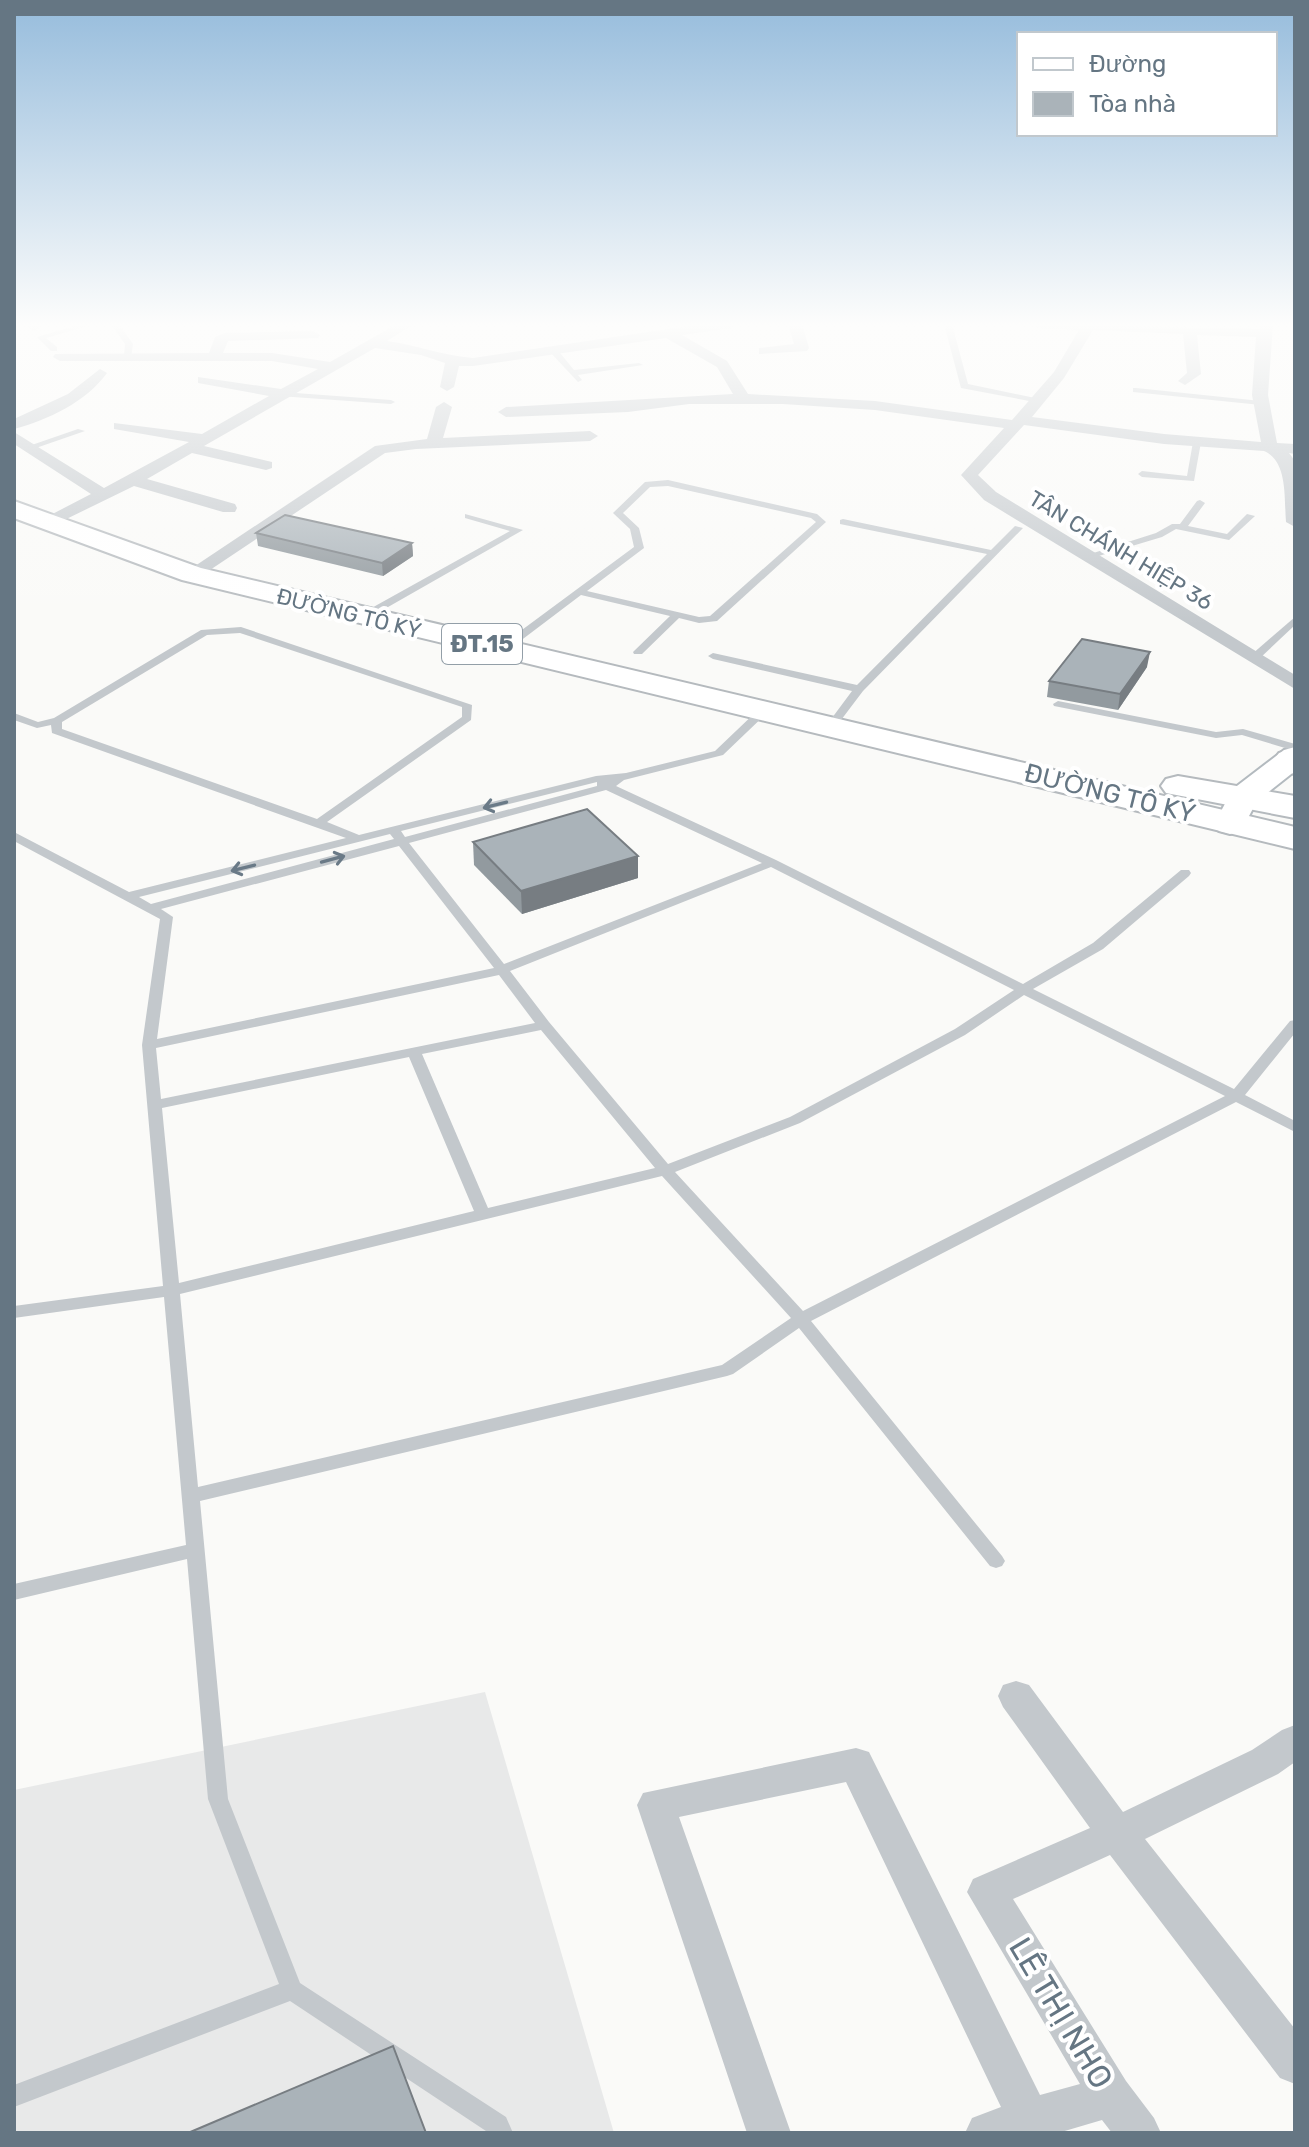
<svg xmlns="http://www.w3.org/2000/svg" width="1309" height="2147" font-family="Rubik,sans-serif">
  <rect width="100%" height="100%" fill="#fafaf8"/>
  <polygon fill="#e8e9e9" points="485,1692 614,2133 14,2133 14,1790"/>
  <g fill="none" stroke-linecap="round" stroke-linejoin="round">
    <g stroke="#b3babf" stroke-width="4">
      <polygon id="secondary" points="1295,747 1295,771 1257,801 1241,831 1230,834 1219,831 1214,824 1233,789 1284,750"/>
    </g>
    <g stroke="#b5babe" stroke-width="4">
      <g id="primary">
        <polygon points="14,501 201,568 1295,827 1295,849 182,580 14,518"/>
        <polygon points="1291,750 1295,751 1295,774 1283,771 1274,760 1279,753"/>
        <polygon points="1178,776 1295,796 1295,818 1166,793 1161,786 1166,779"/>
      </g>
    </g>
    <g fill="#c3c8cc" fill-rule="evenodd">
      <polygon points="81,324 94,324 46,338 57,347 57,351 51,351 37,337"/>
      <polygon points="111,324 119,324 133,344 131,358 124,356 125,344"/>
      <polygon points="944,324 952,324 968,384 1040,399 1040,403 961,388"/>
      <polygon points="550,348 556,348 574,370 639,363 643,365 578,375 582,380 578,382 550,352"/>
      <polygon points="1136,388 1261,401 1265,403 1261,405 1133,392 1133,388"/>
      <polygon points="282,392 391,400 395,402 391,404 279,396 279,392"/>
      <polygon points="78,429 85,431 33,449 26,447"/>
      <polygon points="1197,439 1201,442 1194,481 1142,477 1138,474 1142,471 1187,476 1193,442"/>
      <path d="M668,480L817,514L826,522L717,621L699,623L679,618L642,654H634L633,652L670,616L581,595L507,651H499V647L634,547L630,529L613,513L645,482ZM668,486L811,518L816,522L710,616L699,617L587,591L644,548L639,528L623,513L650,487Z"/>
      <polygon points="1200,500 1205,503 1188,526 1227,534 1247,514 1255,516 1229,540 1176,529 1162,537 1092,558 1084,556 1156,533 1172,524 1180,524 1197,501"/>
      <polygon points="465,514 523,530 367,619 359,619 359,615 510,531 465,518"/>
      <polygon points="843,519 991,550 1015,526 1023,528 863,691 835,728 831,729 826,726 852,691 713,659 708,656 713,653 857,685 987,554 840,524 840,520"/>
      <polygon points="1295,617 1295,625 1259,659 1251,659 1251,655"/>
      <path d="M241,627L472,705L471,720L327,822L359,835L596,776L626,773L715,751L759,709L763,708L768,711L767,713L723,755L624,780L616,786L776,860L1023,984L1093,943L1181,870H1189L1191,873L1189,876L1103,949L1033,989L1234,1089L1290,1021L1295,1020V1033L1245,1095L1295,1121V1132L1236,1102L811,1321L1002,1556L1005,1561L1002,1566L996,1568L990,1566L799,1328L733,1374L727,1376L200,1501L228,1799L300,1983L506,2117L513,2133H489L290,2001L14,2107V2085L279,1984L208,1799L187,1559L14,1600V1584L186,1545L164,1297L14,1318V1306L163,1286L142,1045L160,919L14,841V832L129,892L346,838L52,733L51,725L37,728L14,720V713L38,722L54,718L201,630ZM240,633L462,707V717L317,819L62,729V722L207,635ZM597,782V786L405,837L401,831ZM606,790L762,863L504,964L409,843ZM390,834L394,839L151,904L139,897ZM399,846L494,968L157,1039L173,917L161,909ZM771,867L1014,990L955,1029L790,1117L668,1164L549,1022L510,971ZM499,975L535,1023L161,1099L156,1048ZM1024,995L1225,1096L803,1311L675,1172L800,1123L965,1035ZM541,1030L655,1168L488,1208L422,1054ZM409,1057L474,1211L179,1283L162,1108ZM662,1176L791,1318L722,1365L198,1487L180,1294Z"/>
      <polygon points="1058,701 1216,732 1243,729 1295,744 1295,751 1242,735 1216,738 1054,706 1053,704"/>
    </g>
    <g fill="#c3c8cc" fill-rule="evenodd">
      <polygon points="23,324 39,324 41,327 34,331"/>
      <path d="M397,324H414L387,341C416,345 444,356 473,358L702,324H739L732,328L682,335L727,361L748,394L875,401L1012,420L1054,372L1079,330L1037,328L1030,324L1260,329L1259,324H1273L1268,395L1277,443L1295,444V454L1289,453L1295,461V527L1286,522C1284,498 1288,461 1264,451L1164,444L1024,425L978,475L996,492L1295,675V689L984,500L961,475L1004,428L875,410L783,404H689L628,412L506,417L498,412L506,407L733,394L717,367L666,338L473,366H459L454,387L447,391L440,387L445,363L421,355L375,348L204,446L272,462V468L266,470L192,453L147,479L235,504L237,508L235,512H223L134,486L52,526H40L37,522L91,494L14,444V432L104,488L189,442L114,429V423L202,434L269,396L198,383V377L281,389L318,369L272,361H60L53,357L55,354L209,353L215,337L225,333L313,331L320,335L318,338L228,341L223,353H272L330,362ZM1093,330L1183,334L1187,373L1178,381L1185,385L1201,374L1197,335L1256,337L1252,395L1261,442L1164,434L1032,417L1064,378Z"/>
      <polygon points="788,324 802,324 809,348 807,351 759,354 759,348 794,344"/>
      <path d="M100,369L107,373C86,402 48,420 14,429V419L68,394Z"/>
      <polygon points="444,402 452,407 443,438 590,431 598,436 590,441 416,449 385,453 198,578 192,579 183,574 375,446 427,439 436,407"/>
      <polygon points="1016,1681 1029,1685 1123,1812 1252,1750 1282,1730 1295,1725 1295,1762 1278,1774 1145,1839 1295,2029 1295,2084 1280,2078 1110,1855 1013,1899 1126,2081 1154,2118 1161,2133 1112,2133 1102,2120 1058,2133 965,2133 972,2118 1001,2107 846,1782 679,1817 791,2133 747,2133 637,1805 643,1793 856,1748 869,1752 1040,2095 1080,2084 967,1892 973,1879 1090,1828 1003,1707 998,1696 1003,1685"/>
    </g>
    <use href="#secondary" fill="#fff" fill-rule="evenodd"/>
    <use href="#primary" fill="#fff" fill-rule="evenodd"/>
  </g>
  <g fill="#929a9f">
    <polygon points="256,533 412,543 413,556 383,576 258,546"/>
    <polygon points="1147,667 1118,710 1047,697 1049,681"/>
    <polygon points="473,842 638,856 638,878 522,914 474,865"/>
  </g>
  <g fill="#777d82">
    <polygon points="412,543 413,556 383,576 382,563"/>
    <polygon points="1150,652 1147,667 1118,710 1120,694"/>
    <polygon points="638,856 638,878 522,914 521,891"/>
  </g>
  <g fill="#aab3b9" stroke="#777d82" stroke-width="2">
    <polygon points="285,515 412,543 382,563 256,533"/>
    <polygon points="1082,639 1150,652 1120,694 1049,681"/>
    <polygon points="587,809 638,856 521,891 473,842"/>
    <polygon points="393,2046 426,2133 188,2133"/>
  </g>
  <defs><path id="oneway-shaft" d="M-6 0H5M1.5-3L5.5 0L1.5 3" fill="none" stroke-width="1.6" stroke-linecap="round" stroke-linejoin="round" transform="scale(2)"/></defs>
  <g stroke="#6a7a87">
    <use href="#oneway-shaft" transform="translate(495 805) rotate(166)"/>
    <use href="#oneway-shaft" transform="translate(333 859) rotate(-15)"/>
    <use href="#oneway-shaft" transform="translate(243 868) rotate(166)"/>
  </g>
  <linearGradient id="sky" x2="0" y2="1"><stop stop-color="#96bcdc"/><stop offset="0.52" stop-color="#fdfdfc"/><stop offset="1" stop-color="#fdfdfc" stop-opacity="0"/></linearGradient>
  <rect width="1309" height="625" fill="url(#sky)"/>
  <g text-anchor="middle" stroke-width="8" stroke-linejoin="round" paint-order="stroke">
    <g font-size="22" fill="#657683" stroke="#fff">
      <text transform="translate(1121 550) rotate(31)" y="8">TÂN CHÁNH HIỆP 36</text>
      <text transform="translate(349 613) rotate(14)" y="8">ĐƯỜNG TÔ KÝ</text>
    </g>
    <rect fill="#fff" stroke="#939fa8" stroke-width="2" x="442" y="624" width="80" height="40" rx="6"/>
    <g font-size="24" font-weight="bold" fill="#657683">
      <text x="482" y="652">ĐT.15</text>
    </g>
    <g font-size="26" fill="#657683" stroke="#fff">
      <text transform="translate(1110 793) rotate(14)" y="9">ĐƯỜNG TÔ KÝ</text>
    </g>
    <g font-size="32" fill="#657683" stroke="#fff">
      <text transform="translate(1061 2013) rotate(59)" y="11">LÊ THỊ NHO</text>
    </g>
  </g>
  <rect width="1309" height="2147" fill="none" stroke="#657683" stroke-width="32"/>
  <rect x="1017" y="32" width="260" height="104" fill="#ffffff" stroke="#c1c8cd" stroke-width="2"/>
  <rect x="1033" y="58" width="40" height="12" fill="#ffffff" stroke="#c1c8cd" stroke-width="2"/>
  <text x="1089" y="72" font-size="24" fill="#657683">Đường</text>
  <rect x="1033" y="92" width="40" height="24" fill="#aab3b9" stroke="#c1c8cd" stroke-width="2"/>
  <text x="1089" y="112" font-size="24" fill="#657683">Tòa nhà</text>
</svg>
